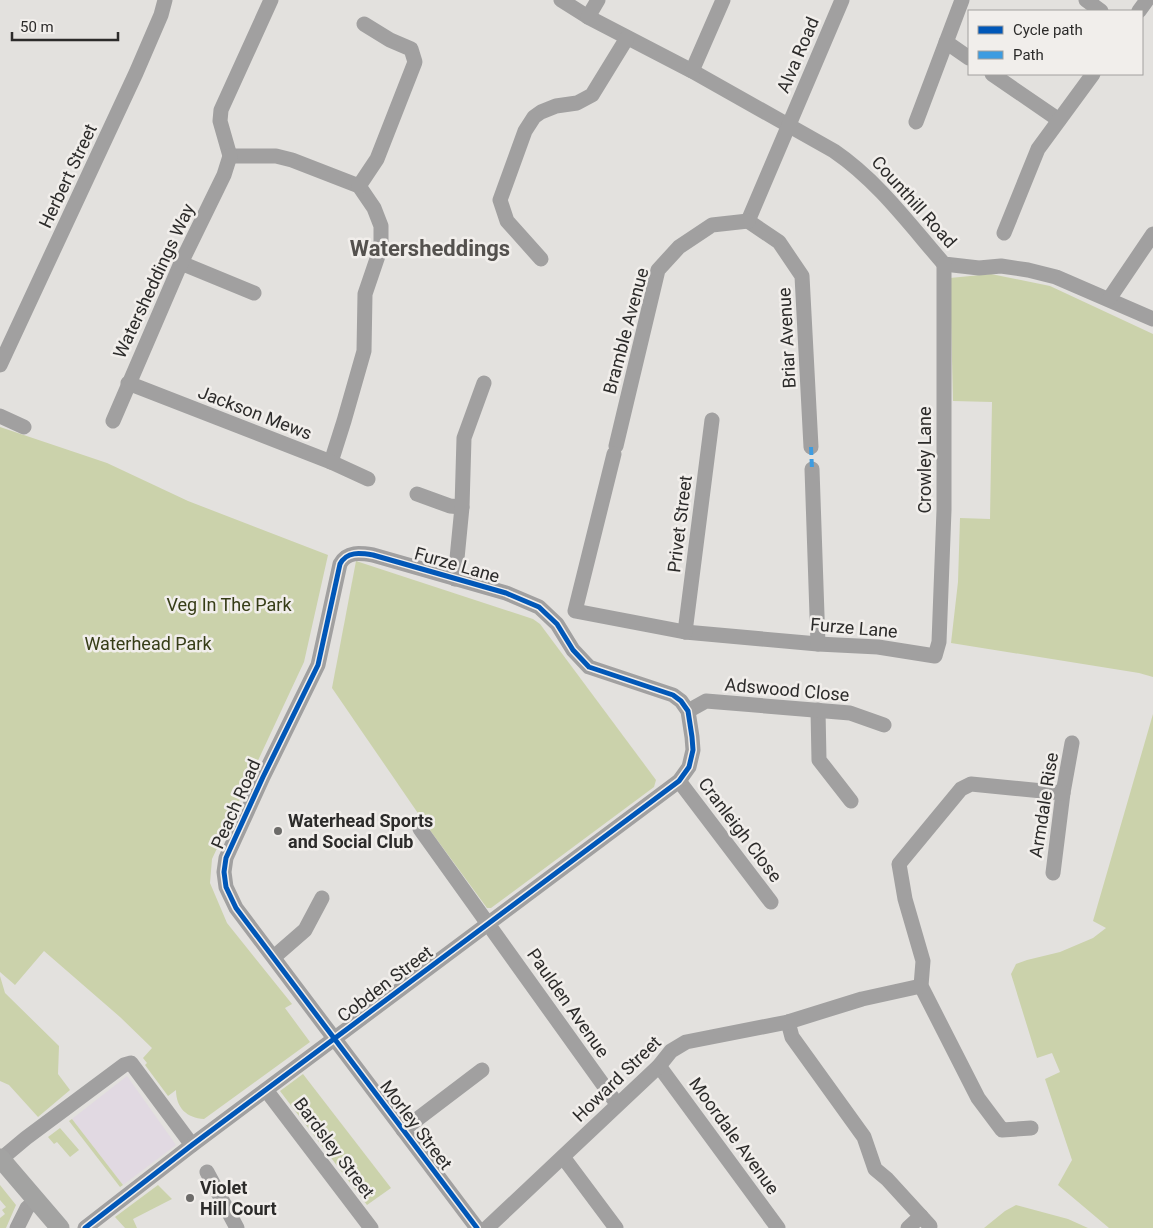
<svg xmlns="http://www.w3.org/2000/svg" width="1153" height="1228" font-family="Roboto,sans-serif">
  <rect width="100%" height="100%" fill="#e3e1de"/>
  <polygon fill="#e1d9e2" points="127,1076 176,1145 123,1185 72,1119"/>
  <g fill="#cbd2ab">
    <polygon points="991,274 1050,286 1153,334 1153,677 1139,673 951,643 958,582 960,518 990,519 992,402 953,401 950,278"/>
    <path d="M0,427L107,463L188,501L328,555L304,662L212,859L210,883L227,923L292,1004L285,1008L310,1042L204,1119C187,1118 176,1108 176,1090L168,1096L145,1065L147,1063L143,1058L152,1048L120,1017L44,951L15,985L0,972Z"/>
    <polygon points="356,561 533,619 540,624 656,780 654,787 491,908 487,908 424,822 332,688"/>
    <polygon points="1153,714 1153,1228 1109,1228 1058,1185 1072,1160 1045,1079 1060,1072 1052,1053 1037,1058 1011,974 1016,964 1027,960 1060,952 1093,938 1106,928 1093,921"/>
    <polygon points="0,976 5,993 59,1046 58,1074 70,1090 38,1117 9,1085 0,1081"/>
    <polygon points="303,1074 391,1188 367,1205 280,1091"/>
    <polygon points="72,1119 123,1185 120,1187 69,1121"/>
    <polygon points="60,1128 79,1150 70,1157 57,1142 54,1144 48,1137"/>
    <polygon points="0,1185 16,1205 6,1228 0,1228 0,1218 5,1214 2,1210 6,1207 0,1200"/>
    <polygon points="158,1185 172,1199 133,1219 137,1228 125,1228 115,1217"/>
    <polygon points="1016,1205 1068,1219 1088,1228 984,1228 1005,1211"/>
  </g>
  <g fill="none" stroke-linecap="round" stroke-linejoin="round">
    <g stroke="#a1a0a0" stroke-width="15">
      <path d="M561,0L588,17L692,71L834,151C878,181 910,225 944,264L979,268L1001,266L1028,270L1056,277L1153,319"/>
      <polyline points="1086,0 1101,11"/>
      <polyline points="1139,11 1147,0"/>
      <polyline points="588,17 598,0"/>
      <polyline points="946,42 969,58"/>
      <polyline points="692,71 723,0"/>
      <polyline points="992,74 1059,120"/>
      <polyline points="916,122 962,0"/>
      <polyline points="230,156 276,156 292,160 359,186 374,208 381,226 381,247 365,294 364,351 344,421 331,462"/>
      <polyline points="230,156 220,121 221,110 271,0"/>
      <polyline points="359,186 377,159 415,62 411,49 390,40 364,24"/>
      <polyline points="748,221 779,242 802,276 811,447"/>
      <polyline points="748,221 842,0"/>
      <polyline points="1004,233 1038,149 1093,74"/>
      <polyline points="541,259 507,221 500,200 525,131 534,117 541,112 556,106 577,103 592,95 627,38"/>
      <polyline points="181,263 254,293"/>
      <polyline points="1109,299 1153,234"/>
      <polyline points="0,365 136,73 161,15 165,0"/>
      <polyline points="128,383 331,462 368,479"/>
      <polyline points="0,416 24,427"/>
      <polyline points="113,421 181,263 224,175 230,156"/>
      <polyline points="616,446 658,270 679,247 712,225 748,221"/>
      <polyline points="614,454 575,611 685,632 818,644 878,647 935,656 939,642 944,510 944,264"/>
      <polyline points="812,469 818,644"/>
      <polyline points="417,494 450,506 462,507"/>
      <polyline points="455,579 462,507 464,438 484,383"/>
      <polyline points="685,632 712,420"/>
      <polyline points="818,710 819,760 851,801"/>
      <polyline points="688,711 706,701 850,713 884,725"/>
      <polyline points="679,781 771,902"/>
      <polyline points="420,829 617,1104"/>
      <polyline points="1053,873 1063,793 1072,743"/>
      <polyline points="274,957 305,930 322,898"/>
      <polyline points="788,1022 792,1037 864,1137 875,1169 887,1179 930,1226"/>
      <polyline points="659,1066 778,1228"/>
      <polyline points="266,1090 371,1228"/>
      <polyline points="1031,1128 1002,1130 978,1098 921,986 923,961 905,899 899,864 961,789 971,784 1063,793"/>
      <polyline points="403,1130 482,1070"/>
      <polyline points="563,1157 616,1228"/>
      <polyline points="1,1159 26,1138 124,1065 131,1063 192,1145"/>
      <polyline points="207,1172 237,1228"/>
      <polyline points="17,1228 27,1208 36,1200"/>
      <path d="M85,1228L192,1145L679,781L689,767L693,750L692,737L688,711L681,701L673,695L589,667L573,650L557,624L539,607L506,593L373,555C360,553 347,551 340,564L318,665L263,777L226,858L224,872L226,887L236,908L477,1228"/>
      <polyline points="487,1228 659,1066 671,1051 686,1042 788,1022 862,999 921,986"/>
      <polyline points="908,1228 921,1216"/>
    </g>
    <polyline stroke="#a3a3a2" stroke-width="19" points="0,1158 60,1228"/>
    <polyline stroke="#3d9ce1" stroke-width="4" stroke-dasharray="8 4" stroke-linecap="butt" points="811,447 812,469"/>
    <g stroke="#f1eeeb" stroke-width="8">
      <path id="cycleway" d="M85,1228L192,1145L679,781L689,767L693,750L692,737L688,711L681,701L673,695L589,667L573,650L557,624L539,607L506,593L373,555C360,553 347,551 340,564L318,665L263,777L226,858L224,872L226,887L236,908L477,1228"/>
    </g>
    <use href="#cycleway" stroke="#0057b8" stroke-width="5"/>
  </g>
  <g fill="#6c6b69" stroke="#f1eeeb" stroke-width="2">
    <circle cx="278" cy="831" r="5"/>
    <circle cx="190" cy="1198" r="5"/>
  </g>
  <g text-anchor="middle" stroke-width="5" stroke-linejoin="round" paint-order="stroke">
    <g font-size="18" fill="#2c2b2a" stroke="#f1eeeb">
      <text transform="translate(798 55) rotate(-67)" y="6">Alva Road</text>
      <text transform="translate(68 176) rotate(-65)" y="6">Herbert Street</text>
      <text transform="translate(914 202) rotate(48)" y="6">Counthill Road</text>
      <text transform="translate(154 281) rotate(-65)" y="6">Watersheddings Way</text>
      <text transform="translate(626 331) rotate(-75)" y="6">Bramble Avenue</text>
      <text transform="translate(787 338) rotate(-93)" y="6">Briar Avenue</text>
      <text transform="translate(255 413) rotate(21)" y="6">Jackson Mews</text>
      <text transform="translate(925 460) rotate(-90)" y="6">Crowley Lane</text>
      <text transform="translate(680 524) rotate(-83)" y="6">Privet Street</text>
      <text transform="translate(457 565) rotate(16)" y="6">Furze Lane</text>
      <text transform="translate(854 628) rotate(5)" y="6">Furze Lane</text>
      <text transform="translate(787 690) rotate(5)" y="6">Adswood Close</text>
      <text transform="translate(236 804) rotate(-66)" y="6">Peach Road</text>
      <text transform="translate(1044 805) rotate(-81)" y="6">Armdale Rise</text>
      <text transform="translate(740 830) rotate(53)" y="6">Cranleigh Close</text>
      <text transform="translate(385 984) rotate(-37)" y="6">Cobden Street</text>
      <text transform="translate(568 1003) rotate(55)" y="6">Paulden Avenue</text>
      <text transform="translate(617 1079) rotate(-44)" y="6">Howard Street</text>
      <text transform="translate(416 1125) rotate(53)" y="6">Morley Street</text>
      <text transform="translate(734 1136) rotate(54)" y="6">Moordale Avenue</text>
      <text transform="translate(334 1148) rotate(53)" y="6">Bardsley Street</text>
    </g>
    <g font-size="18" fill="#363d17" stroke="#f1eeeb">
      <text x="229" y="611">Veg In The Park</text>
      <text x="148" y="650">Waterhead Park</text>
    </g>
    <g font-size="18" font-weight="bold" fill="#2c2b2a" stroke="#f1eeeb" text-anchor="start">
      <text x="288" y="827">Waterhead Sports<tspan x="288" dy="21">and Social Club</tspan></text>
      <text x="200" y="1194">Violet<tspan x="200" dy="21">Hill Court</tspan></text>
    </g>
    <g font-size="22" font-weight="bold" fill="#54514e" stroke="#f1eeeb">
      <text x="430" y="256">Watersheddings</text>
    </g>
  </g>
  <rect x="968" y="10" width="175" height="65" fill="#f1eeeb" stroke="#a2a09e"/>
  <rect x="978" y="26" width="25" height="8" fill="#0057b8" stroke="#a2a09e"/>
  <text x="1013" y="35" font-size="15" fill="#2c2b2a">Cycle path</text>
  <rect x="978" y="51" width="25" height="8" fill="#3d9ce1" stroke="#a2a09e"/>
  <text x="1013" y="60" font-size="15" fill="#2c2b2a">Path</text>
  <path d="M12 32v8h106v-8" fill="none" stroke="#2c2b2a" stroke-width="2.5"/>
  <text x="20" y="32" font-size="15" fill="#2c2b2a" stroke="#f1eeeb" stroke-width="4" paint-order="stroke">50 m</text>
</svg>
